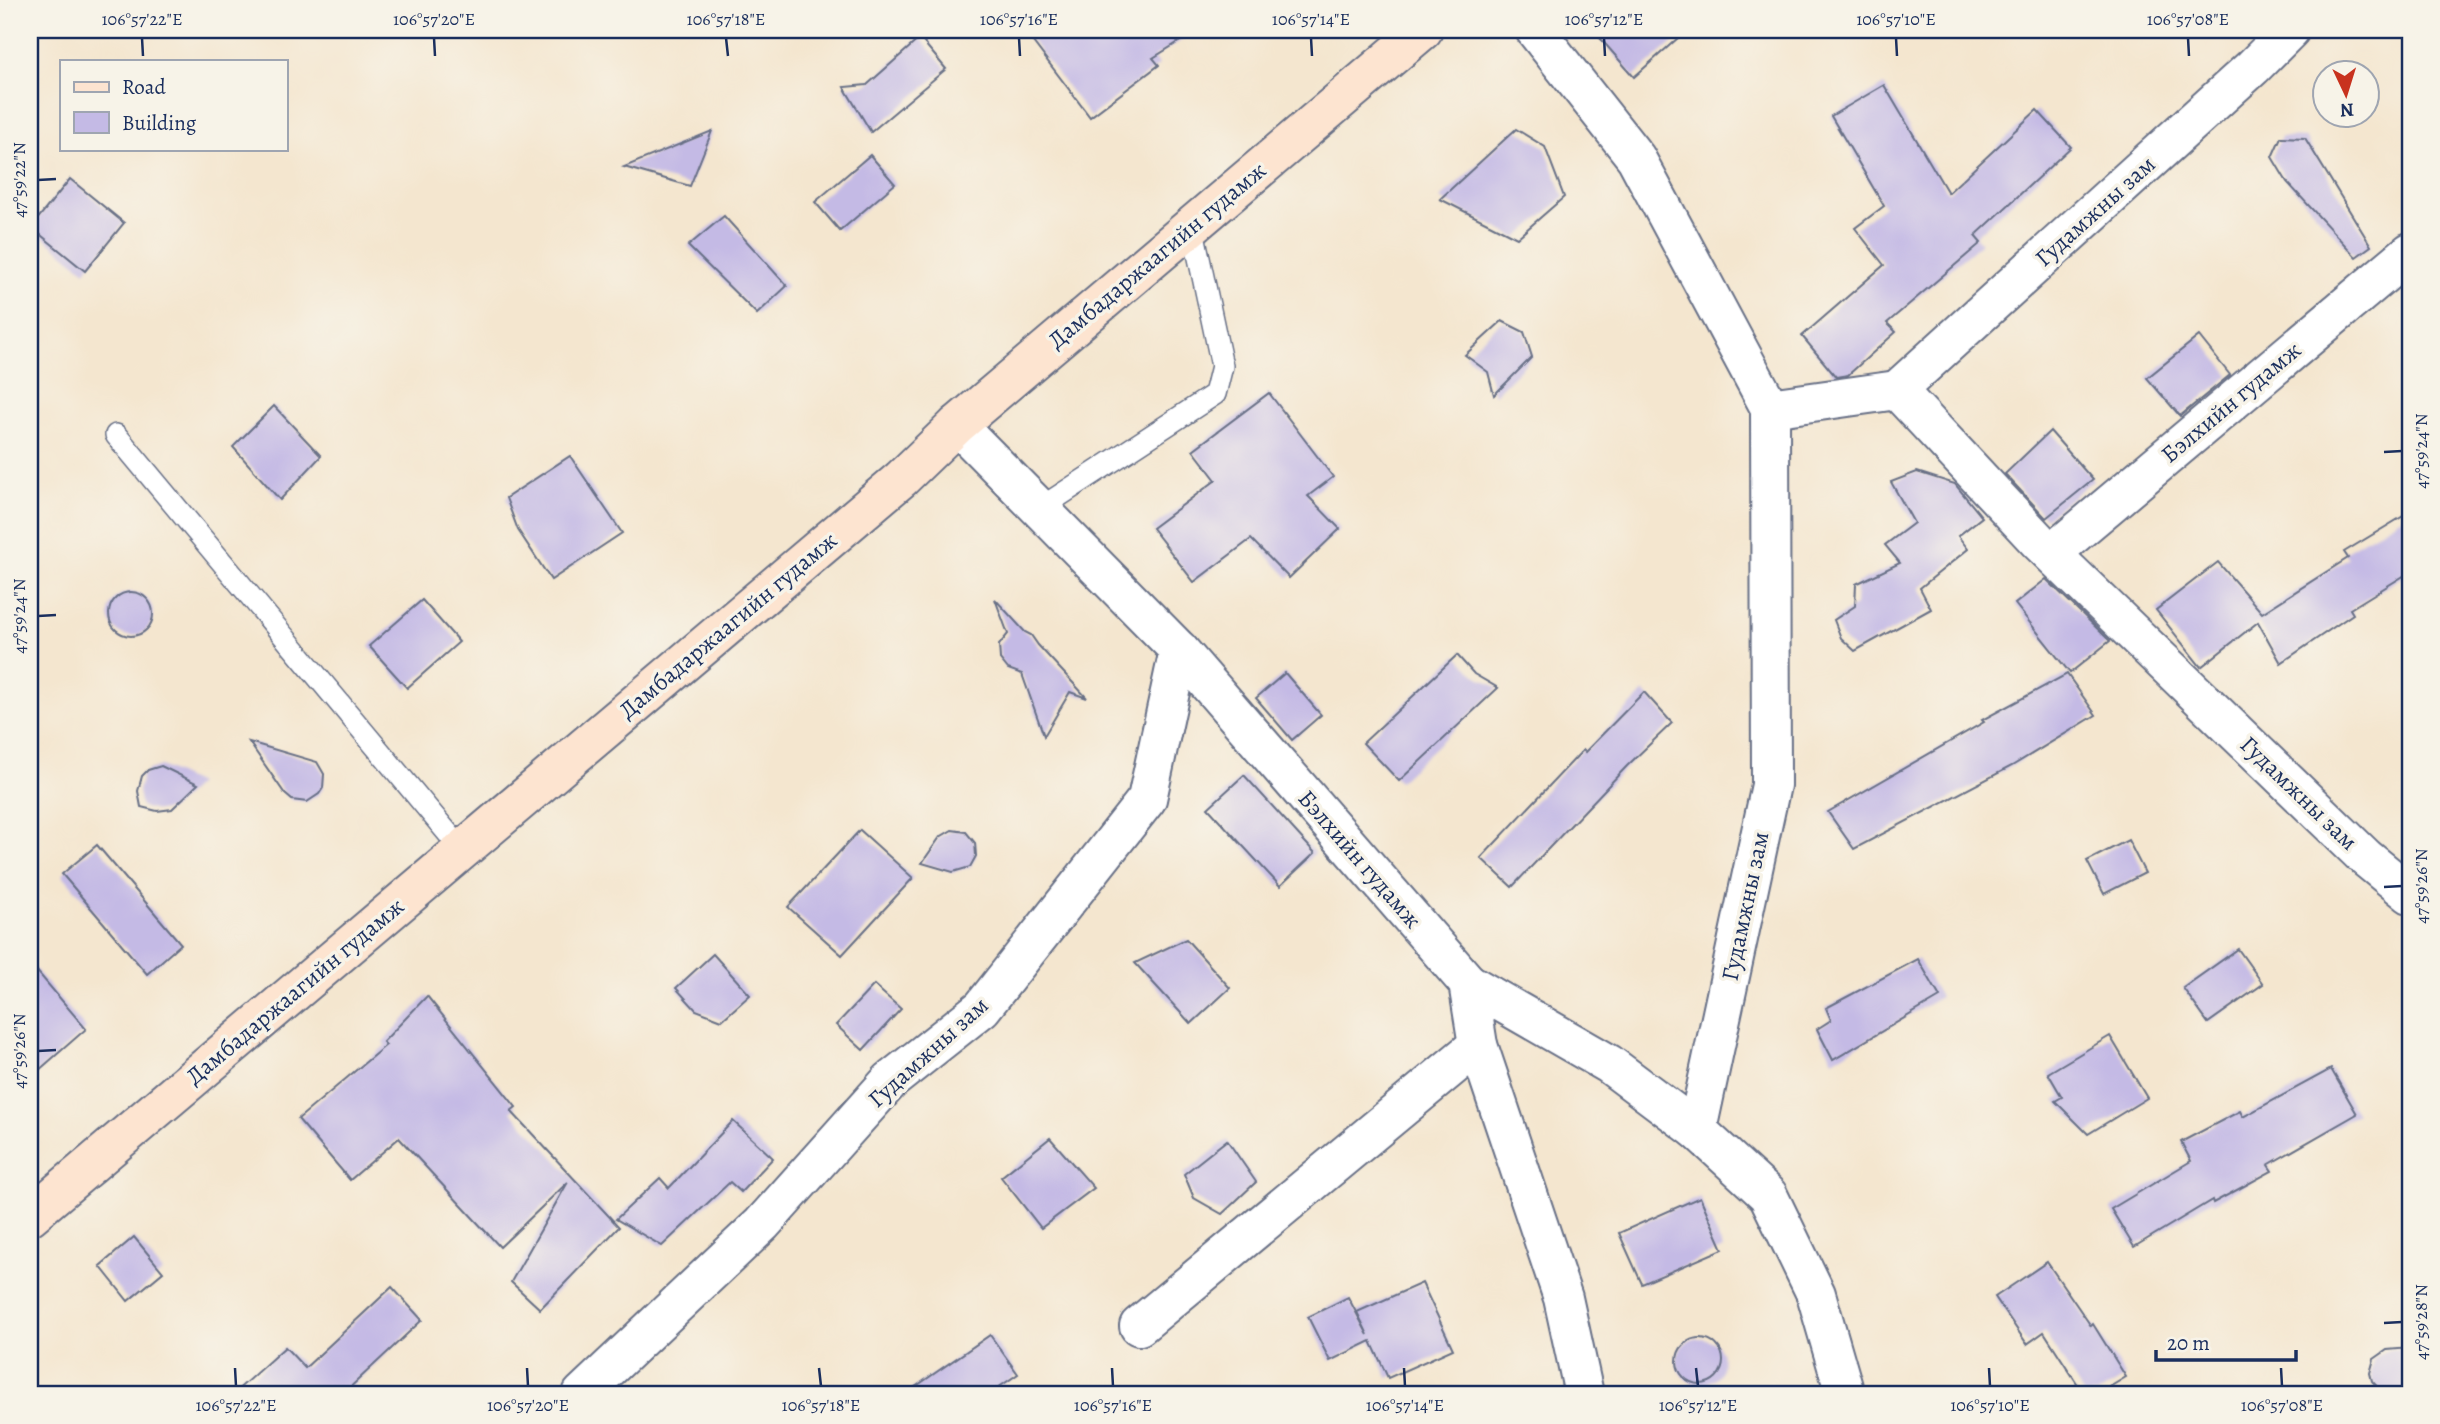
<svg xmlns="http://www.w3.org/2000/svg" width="2440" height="1424" font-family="Alegreya,serif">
  <rect width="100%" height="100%" fill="#f7f3e8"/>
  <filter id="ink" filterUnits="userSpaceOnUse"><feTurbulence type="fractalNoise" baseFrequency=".0143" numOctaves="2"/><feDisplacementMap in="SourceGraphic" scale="14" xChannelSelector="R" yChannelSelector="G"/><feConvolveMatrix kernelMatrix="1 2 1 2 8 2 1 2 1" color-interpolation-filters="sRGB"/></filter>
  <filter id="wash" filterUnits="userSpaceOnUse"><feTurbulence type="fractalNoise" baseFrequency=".00686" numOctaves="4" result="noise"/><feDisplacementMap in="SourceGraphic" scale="28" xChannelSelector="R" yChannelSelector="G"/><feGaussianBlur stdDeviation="1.57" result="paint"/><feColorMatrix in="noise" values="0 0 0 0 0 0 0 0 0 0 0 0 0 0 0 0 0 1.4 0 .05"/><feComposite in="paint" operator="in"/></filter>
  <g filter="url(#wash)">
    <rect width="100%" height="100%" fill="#f4e6cf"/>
    <g id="blocks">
      <g fill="#c4bae5">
        <polygon points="1024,30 1198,30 1153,58 1159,65 1090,117"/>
        <polygon points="1593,30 1687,30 1634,77"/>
        <polygon points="920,38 946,69 871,132 844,87 867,85"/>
        <polygon points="1884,85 1948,193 2037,110 2071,147 1975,236 1981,243 1887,323 1896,332 1848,375 1836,377 1802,336 1884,265 1855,228 1884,206 1831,116"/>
        <polygon points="1516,129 1545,147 1564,197 1517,238 1440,199"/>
        <polygon points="712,131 690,186 624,167"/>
        <polygon points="2281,137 2305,138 2371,246 2356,257 2287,182 2272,157"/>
        <polygon points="870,155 895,184 840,231 815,202"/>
        <polygon points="70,179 124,223 85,271 31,227"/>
        <polygon points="724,216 787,286 757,314 688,246"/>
        <polygon points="1502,321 1524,332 1532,357 1494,395 1488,372 1465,355"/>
        <polygon points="2199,336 2230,375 2180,416 2147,378"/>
        <polygon points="1269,393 1333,477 1308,496 1340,529 1289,578 1251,539 1194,582 1152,528 1216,480 1193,450"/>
        <polygon points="274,406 321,456 280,500 233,447"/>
        <polygon points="2050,431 2093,480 2046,518 2005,474"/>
        <polygon points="570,456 622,533 551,580 518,530 506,498"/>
        <polygon points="1917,472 1955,484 1982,517 1958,536 1968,549 1920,588 1931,609 1855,651 1841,638 1834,620 1855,606 1856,584 1900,563 1885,545 1914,523 1891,482"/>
        <polygon points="2410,512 2410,572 2350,609 2353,614 2281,663 2258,622 2201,667 2156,610 2218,562 2262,613 2348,558 2344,552"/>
        <polygon points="2046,579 2110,641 2070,673 2015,604"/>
        <circle cx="131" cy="614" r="22"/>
        <polygon points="995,599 1025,632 1031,635 1038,645 1087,698 1070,692 1044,736 1022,674 1008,669 1000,659 999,645 1008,634"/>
        <polygon points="422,600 459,642 407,688 369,646"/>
        <polygon points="1457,655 1474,674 1498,688 1399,781 1363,743"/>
        <polygon points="1285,673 1321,715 1292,740 1256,698"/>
        <polygon points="2067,674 2096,715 2012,766 1854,849 1828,812 1984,722 1982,720"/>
        <polygon points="1644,692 1672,723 1627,766 1512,887 1481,858 1583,750 1585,752"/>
        <polygon points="249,742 317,762 324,774 323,788 319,794 307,802 292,800 285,794"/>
        <polygon points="161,766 198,784 172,809 157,811 141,807 138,791 142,776 148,770"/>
        <polygon points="1244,775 1315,853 1280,886 1208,808"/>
        <polygon points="860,830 913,878 842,955 788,907"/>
        <polygon points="952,830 966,832 975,843 976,856 970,867 953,872 922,863 940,837"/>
        <polygon points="2128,840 2145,873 2104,894 2087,861"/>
        <polygon points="97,845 181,944 147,974 62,874"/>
        <polygon points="1186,939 1230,988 1191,1024 1135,963"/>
        <polygon points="2238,949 2263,984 2208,1023 2183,988"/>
        <polygon points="713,954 750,995 722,1020 696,1010 676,988"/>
        <polygon points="1918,959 1940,997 1833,1060 1817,1029 1831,1020 1826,1008"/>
        <polygon points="30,963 86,1029 30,1078"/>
        <polygon points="874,985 901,1009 863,1050 836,1025"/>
        <polygon points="427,996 516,1107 511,1111 619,1227 540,1309 511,1282 568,1182 500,1247 399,1138 350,1180 298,1119 386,1045 383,1042"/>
        <polygon points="2110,1036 2147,1098 2088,1134 2055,1101 2062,1097 2048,1073"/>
        <polygon points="2331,1069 2357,1114 2268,1165 2272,1171 2213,1203 2212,1200 2134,1247 2111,1209 2191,1161 2181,1142 2240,1111 2243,1117"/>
        <polygon points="733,1121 773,1158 741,1192 730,1182 662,1246 616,1219 660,1178 669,1188"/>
        <polygon points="1050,1138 1094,1188 1041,1228 1001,1177"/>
        <polygon points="1227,1140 1256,1182 1222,1214 1194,1198 1184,1174"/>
        <polygon points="1700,1197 1723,1249 1642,1284 1619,1233"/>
        <polygon points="134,1237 163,1272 128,1301 100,1266"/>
        <polygon points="2047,1262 2091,1326 2093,1324 2126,1377 2098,1394 2084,1394 2044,1332 2027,1344 1995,1297"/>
        <polygon points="1422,1283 1453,1349 1388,1378 1371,1341 1330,1361 1308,1317 1348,1297 1368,1335 1357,1312"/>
        <polygon points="392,1287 422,1320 343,1394 233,1394 285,1347 305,1368"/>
        <polygon points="990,1335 1018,1374 989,1394 905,1394"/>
        <circle cx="1700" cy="1361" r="23"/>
        <polygon points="2410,1348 2410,1393 2389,1394 2382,1392 2372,1381 2370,1373 2374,1359 2387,1350"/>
      </g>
    </g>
  </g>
  <g filter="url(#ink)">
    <use href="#blocks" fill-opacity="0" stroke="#676f86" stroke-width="2"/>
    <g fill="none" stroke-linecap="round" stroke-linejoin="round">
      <g stroke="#676f86" stroke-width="24">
        <g id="service">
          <polyline points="116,435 462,850"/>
          <polyline points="1039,509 1215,394 1222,366 1192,225"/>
        </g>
      </g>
      <g stroke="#676f86" stroke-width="42">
        <g id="minor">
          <polyline points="1535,30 1636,158 1770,408 1897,390 2039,542 2366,858 2410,894"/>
          <polyline points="1897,390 2253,67 2290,30"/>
          <polyline points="957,425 1179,650 1468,983 1478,1045 1563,1298 1584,1394"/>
          <polyline points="2052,553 2410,252"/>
          <polyline points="1468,983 1609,1064 1697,1130 1768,1195 1816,1294 1845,1394"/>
          <polyline points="1697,1130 1771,785 1770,408"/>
          <polyline points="1139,1326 1478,1045"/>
          <polyline points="582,1394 762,1224 890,1081 982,1008 1147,799 1179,650"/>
        </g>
      </g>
      <g stroke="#676f86" stroke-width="42">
        <polyline id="secondary" points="30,1216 901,479 957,425 1423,30"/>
      </g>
      <use href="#service" stroke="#fff" stroke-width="21"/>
      <use href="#minor" stroke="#fff" stroke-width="38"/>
      <use href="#secondary" stroke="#fde4d0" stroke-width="38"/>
    </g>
  </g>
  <path fill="none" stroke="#1b2f5e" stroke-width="2.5" d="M142,38L143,56M434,38L435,56M726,38L728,56M1019,38L1020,56M1311,38L1312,56M1604,38L1605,56M1896,38L1897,56M2188,38L2189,56M38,180L56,179M2384,452L2402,451M38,616L56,615M2384,887L2402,886M38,1051L56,1050M2384,1323L2402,1322M235,1368L236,1386M527,1368L528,1386M819,1368L821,1386M1112,1368L1113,1386M1404,1368L1405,1386M1696,1368L1698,1386M1989,1368L1990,1386M2281,1368L2282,1386"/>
  <g text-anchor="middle" stroke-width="7" stroke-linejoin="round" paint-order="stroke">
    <g font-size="24" fill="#1b2f5e" stroke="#f7f3e8">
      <text transform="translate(2095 211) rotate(-42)" y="8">Гудамжны зам</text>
      <text transform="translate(1157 255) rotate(-40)" y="8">Дамбадаржаагийн гудамж</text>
      <text transform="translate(2231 402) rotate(-40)" y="8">Бэлхийн гудамж</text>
      <text transform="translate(728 625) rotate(-40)" y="8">Дамбадаржаагийн гудамж</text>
      <text transform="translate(2299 793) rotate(44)" y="8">Гудамжны зам</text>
      <text transform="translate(1360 859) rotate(49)" y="8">Бэлхийн гудамж</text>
      <text transform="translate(1745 906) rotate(-78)" y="8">Гудамжны зам</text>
      <text transform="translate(295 991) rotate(-40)" y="8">Дамбадаржаагийн гудамж</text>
      <text transform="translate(928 1052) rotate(-42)" y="8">Гудамжны зам</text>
    </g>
  </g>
  <rect width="2440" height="1424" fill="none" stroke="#f7f3e8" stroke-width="77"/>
  <rect x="60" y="60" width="228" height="91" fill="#f7f3e8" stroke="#9fa5b1" stroke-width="2"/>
  <rect x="74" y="82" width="35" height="10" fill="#fde4d0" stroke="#9fa5b1" stroke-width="2"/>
  <text x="122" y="94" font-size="21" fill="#1b2f5e">Road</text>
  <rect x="74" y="112" width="35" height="21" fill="#c4bae5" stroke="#9fa5b1" stroke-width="2"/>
  <text x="122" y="130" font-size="21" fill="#1b2f5e">Building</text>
  <g transform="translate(2346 94) rotate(176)"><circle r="33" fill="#f7f3e8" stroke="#9fa5b1" stroke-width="2"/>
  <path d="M0-5L12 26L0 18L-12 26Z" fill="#c8321e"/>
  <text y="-10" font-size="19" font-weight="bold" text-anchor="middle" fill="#1b2f5e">N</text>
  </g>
  <path d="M2156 1350v10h140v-10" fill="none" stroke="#1b2f5e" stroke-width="3.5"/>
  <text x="2167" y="1350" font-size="21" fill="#1b2f5e" stroke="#f7f3e8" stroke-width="5" paint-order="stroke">20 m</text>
  <rect x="38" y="38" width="2364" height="1348" fill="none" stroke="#1b2f5e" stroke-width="2.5"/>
  <g font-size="18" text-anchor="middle" fill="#1b2f5e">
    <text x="142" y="25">106°57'22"E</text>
    <text x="434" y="25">106°57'20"E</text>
    <text x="726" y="25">106°57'18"E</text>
    <text x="1019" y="25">106°57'16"E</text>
    <text x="1311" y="25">106°57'14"E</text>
    <text x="1604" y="25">106°57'12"E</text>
    <text x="1896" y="25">106°57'10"E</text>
    <text x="2188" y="25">106°57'08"E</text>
    <text transform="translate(19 180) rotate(-90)" y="6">47°59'22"N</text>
    <text transform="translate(2421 451) rotate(-90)" y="6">47°59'24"N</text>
    <text transform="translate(19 616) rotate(-90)" y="6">47°59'24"N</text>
    <text transform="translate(2421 886) rotate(-90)" y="6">47°59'26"N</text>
    <text transform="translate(19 1051) rotate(-90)" y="6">47°59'26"N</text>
    <text transform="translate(2421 1322) rotate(-90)" y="6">47°59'28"N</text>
    <text x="236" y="1411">106°57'22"E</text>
    <text x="528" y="1411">106°57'20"E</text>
    <text x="821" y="1411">106°57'18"E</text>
    <text x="1113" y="1411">106°57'16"E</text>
    <text x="1405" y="1411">106°57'14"E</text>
    <text x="1698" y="1411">106°57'12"E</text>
    <text x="1990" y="1411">106°57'10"E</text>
    <text x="2282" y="1411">106°57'08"E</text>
  </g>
</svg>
